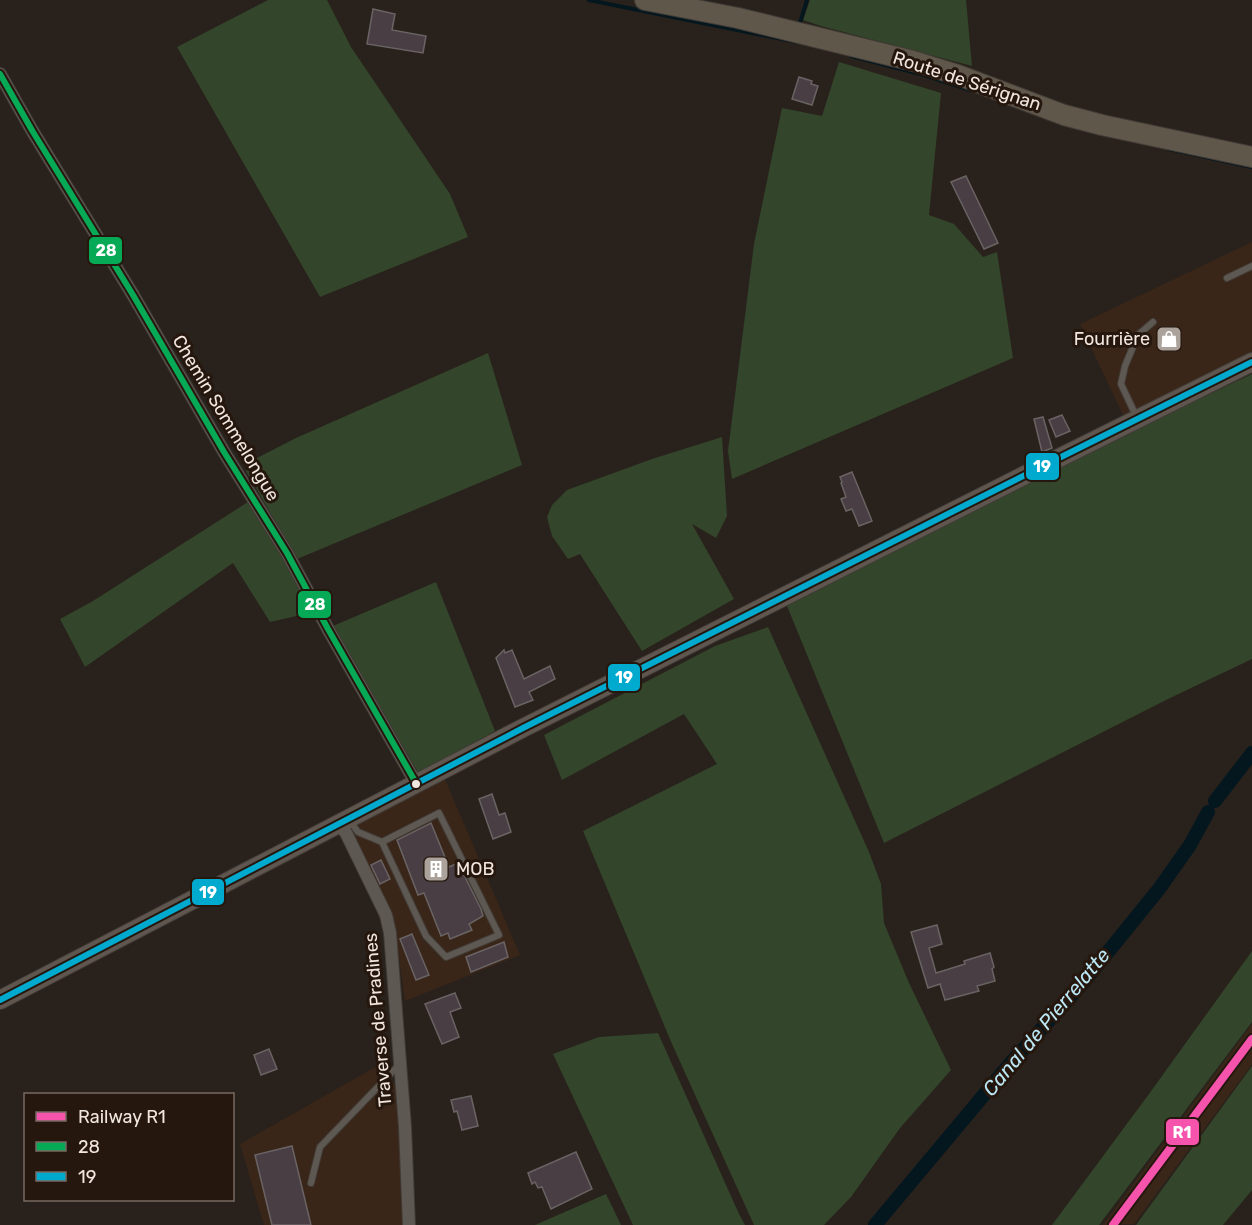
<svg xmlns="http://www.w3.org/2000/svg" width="1252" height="1225" font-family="Rubik,sans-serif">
  <rect width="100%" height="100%" fill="#29221c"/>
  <g fill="#392619">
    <polygon points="1252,242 1252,354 1124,417 1080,324"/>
    <polygon points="444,777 520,955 405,1001 394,922 348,826"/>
    <polygon points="1252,1024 1252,1064 1134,1224 1103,1225"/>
    <polygon points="379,1065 397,1087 406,1225 264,1225 240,1144"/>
  </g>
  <g fill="#33452a">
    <polygon points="268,0 327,0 351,47 450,194 468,237 320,297 177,47"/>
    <polygon points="810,0 966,0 972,66 821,26 803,20"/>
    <polygon points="839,62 941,93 929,215 954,224 983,257 997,252 1013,358 732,479 728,451 754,244 782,108 822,116"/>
    <polygon points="488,353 522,465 297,559 246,471 255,459 296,438"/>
    <polygon points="1252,374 1252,659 1168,699 884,843 785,601 1045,472"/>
    <polygon points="722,437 727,516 716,538 692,524 734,599 642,651 580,554 568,559 552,536 547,517 552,505 567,490 652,459"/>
    <polygon points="248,502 311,605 305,614 270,622 233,563 85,667 60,619 93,601"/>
    <polygon points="436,582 495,731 419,774 333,626"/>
    <polygon points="768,627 869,852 881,884 884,923 909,983 951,1070 900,1128 851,1197 824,1225 754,1225 672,1044 583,831 717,764 684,714 562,780 544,735 715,646"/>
    <polygon points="1252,951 1252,1022 1099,1225 1052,1225 1149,1094"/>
    <polygon points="658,1033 739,1214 745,1225 633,1225 553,1054 599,1037"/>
    <polygon points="1252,1066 1252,1190 1223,1225 1136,1225"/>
    <polygon points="606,1194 621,1225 535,1225"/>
  </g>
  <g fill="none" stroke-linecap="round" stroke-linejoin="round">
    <g stroke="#04171e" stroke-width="4">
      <polyline points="589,0 797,42"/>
      <polyline points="800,23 807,0"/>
      <polyline points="851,56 924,75 970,90"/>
      <polyline points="1169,149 1252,167"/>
    </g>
    <g stroke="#04171e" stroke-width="14">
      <polyline points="1215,801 1252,753"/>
      <polyline points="875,1225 1009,1065 1082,984 1159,889 1190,845 1208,812"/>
    </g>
  </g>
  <g fill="#493e44" stroke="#696364" stroke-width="1.5">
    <polygon points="373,9 395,14 392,30 426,36 423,53 367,44"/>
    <polygon points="799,77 812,81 811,84 818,86 812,105 792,99"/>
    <polygon points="966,176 998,243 984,249 951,182"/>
    <polygon points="1062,415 1070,431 1056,437 1049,420"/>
    <polygon points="1043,417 1052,448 1042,452 1034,419"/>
    <polygon points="852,472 872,521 859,526 852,509 846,511 841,499 846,497 841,483 842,482 840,477"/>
    <polygon points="504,650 505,653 512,650 524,679 550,666 555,679 529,692 533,700 515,707 496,658"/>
    <polygon points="492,794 499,815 505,813 511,832 493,839 479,799"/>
    <polygon points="431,823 449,867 458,863 481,909 483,916 469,924 472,930 450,939 448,933 441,936 424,893 418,895 397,840"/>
    <polygon points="381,860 390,879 380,884 371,865"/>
    <polygon points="937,925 942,944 929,948 936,973 965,964 964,961 990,953 994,967 992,969 995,981 977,986 979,991 945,1000 940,984 928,988 911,932"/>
    <polygon points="412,934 429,975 416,980 400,939"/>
    <polygon points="504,942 508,957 471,972 466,957"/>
    <polygon points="455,993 461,1008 450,1012 459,1037 442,1044 425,1004"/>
    <polygon points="269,1049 277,1069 261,1075 254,1055"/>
    <polygon points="471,1096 478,1126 462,1130 457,1111 454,1112 451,1100"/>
    <polygon points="292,1146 311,1225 272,1225 255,1155"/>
    <polygon points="576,1152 592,1189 551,1209 542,1187 538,1188 535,1182 532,1184 528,1173"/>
  </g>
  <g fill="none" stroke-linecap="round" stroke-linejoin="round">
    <g stroke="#423c37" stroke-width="8">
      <g id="lane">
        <polyline points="1227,278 1252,266"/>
        <polyline points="1137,418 1121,384 1125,366 1138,335 1153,322"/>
        <polyline points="349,820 358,832 382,842 439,813 499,935 446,957 426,936 382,842"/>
        <polyline points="311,1183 320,1147 398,1066"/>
      </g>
    </g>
    <g stroke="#423c37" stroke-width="14">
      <g id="street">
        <polyline points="0,74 33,132 133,295 224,452 287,553 328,629 416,783"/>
        <polyline points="339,824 346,833 386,915 390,933 405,1127 409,1225"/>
      </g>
    </g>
    <g stroke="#423c37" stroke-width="20">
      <polyline id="secondary" points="0,1000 523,728 1043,466 1252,362"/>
    </g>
    <g stroke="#423c37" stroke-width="22">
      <polyline id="primary" points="645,0 738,18 913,61 958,75 1064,115 1102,125 1252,157"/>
    </g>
    <use href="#lane" stroke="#5e5853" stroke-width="6"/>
    <use href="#street" stroke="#5e5853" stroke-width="12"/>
    <use href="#secondary" stroke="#5f574f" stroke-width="18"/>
    <use href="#primary" stroke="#60574b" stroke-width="20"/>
    <g stroke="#25170d" stroke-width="10">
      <polyline id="bus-1" points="0,74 33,132 133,295 224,452 287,553 328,629 416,783"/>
    </g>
    <g stroke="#25170d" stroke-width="10">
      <polyline id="bus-2" points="0,1000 523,728 1043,466 1252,362"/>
    </g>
    <use href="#bus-1" stroke="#06aa56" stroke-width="6"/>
    <use href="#bus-2" stroke="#00a9ce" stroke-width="6"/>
    <g stroke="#25170d" stroke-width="12">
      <polyline id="rail-1" points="1113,1225 1252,1039"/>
    </g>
    <use href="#rail-1" stroke="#f653ac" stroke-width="8"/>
  </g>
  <defs>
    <g id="shop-square" transform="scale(1.35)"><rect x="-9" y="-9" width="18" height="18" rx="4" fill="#aba29b" stroke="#25170d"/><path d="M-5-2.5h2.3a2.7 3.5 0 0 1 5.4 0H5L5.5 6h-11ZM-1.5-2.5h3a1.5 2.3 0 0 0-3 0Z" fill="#fff"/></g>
    <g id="building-square" transform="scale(1.35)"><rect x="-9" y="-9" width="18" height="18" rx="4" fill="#aba29b" stroke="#25170d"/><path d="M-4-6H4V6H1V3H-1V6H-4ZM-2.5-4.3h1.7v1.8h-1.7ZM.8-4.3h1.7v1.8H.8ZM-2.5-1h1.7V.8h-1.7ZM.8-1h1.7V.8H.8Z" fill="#fff"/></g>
  </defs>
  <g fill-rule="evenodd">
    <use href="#shop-square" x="1169" y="339"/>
    <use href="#building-square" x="436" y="869"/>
  </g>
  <circle fill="#f1e7e0" stroke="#25170d" stroke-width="2" cx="416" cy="784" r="5"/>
  <g text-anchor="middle" stroke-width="6" stroke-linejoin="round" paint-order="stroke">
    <g font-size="18" fill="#f1e7e0" stroke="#25170d">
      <text transform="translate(967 81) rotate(18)" y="6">Route de Sérignan</text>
      <text transform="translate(226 418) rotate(59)" y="6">Chemin Sommelongue</text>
      <text transform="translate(378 1020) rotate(-95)" y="6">Traverse de Pradines</text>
    </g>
    <g font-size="18" fill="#f1e7e0" stroke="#25170d" text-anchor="end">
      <text x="1150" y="345">Fourrière</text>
      <text x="456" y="875" text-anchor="start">MOB</text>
    </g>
    <g font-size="20" font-style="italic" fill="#bce8f6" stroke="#25170d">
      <text transform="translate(1046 1022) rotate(-50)" y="7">Canal de Pierrelatte</text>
    </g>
  </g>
  <g stroke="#25170d" stroke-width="2">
    <rect x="88" y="236" width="35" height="29" rx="6" fill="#06aa56"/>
    <rect x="1025" y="452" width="35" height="29" rx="6" fill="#00a9ce"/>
    <rect x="297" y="590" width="35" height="29" rx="6" fill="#06aa56"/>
    <rect x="607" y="663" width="34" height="29" rx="6" fill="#00a9ce"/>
    <rect x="191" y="878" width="34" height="28" rx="6" fill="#00a9ce"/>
    <rect x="1165" y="1118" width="35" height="28" rx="6" fill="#f653ac"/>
  </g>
  <g font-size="16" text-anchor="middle" font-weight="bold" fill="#fff">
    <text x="106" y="256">28</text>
    <text x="1042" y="472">19</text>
    <text x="315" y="610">28</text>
    <text x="624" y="683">19</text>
    <text x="208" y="898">19</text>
    <text x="1182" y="1138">R1</text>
  </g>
  <rect x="24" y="1093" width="210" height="108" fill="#25170d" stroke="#776a61" stroke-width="1.5"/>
  <rect x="36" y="1112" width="30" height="9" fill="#f653ac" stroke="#776a61" stroke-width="1.5"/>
  <text x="78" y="1123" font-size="18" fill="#f1e7e0">Railway R1</text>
  <rect x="36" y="1142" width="30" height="9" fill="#06aa56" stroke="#776a61" stroke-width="1.5"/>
  <text x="78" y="1153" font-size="18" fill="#f1e7e0">28</text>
  <rect x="36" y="1172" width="30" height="9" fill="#00a9ce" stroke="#776a61" stroke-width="1.5"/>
  <text x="78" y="1183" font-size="18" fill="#f1e7e0">19</text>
</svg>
